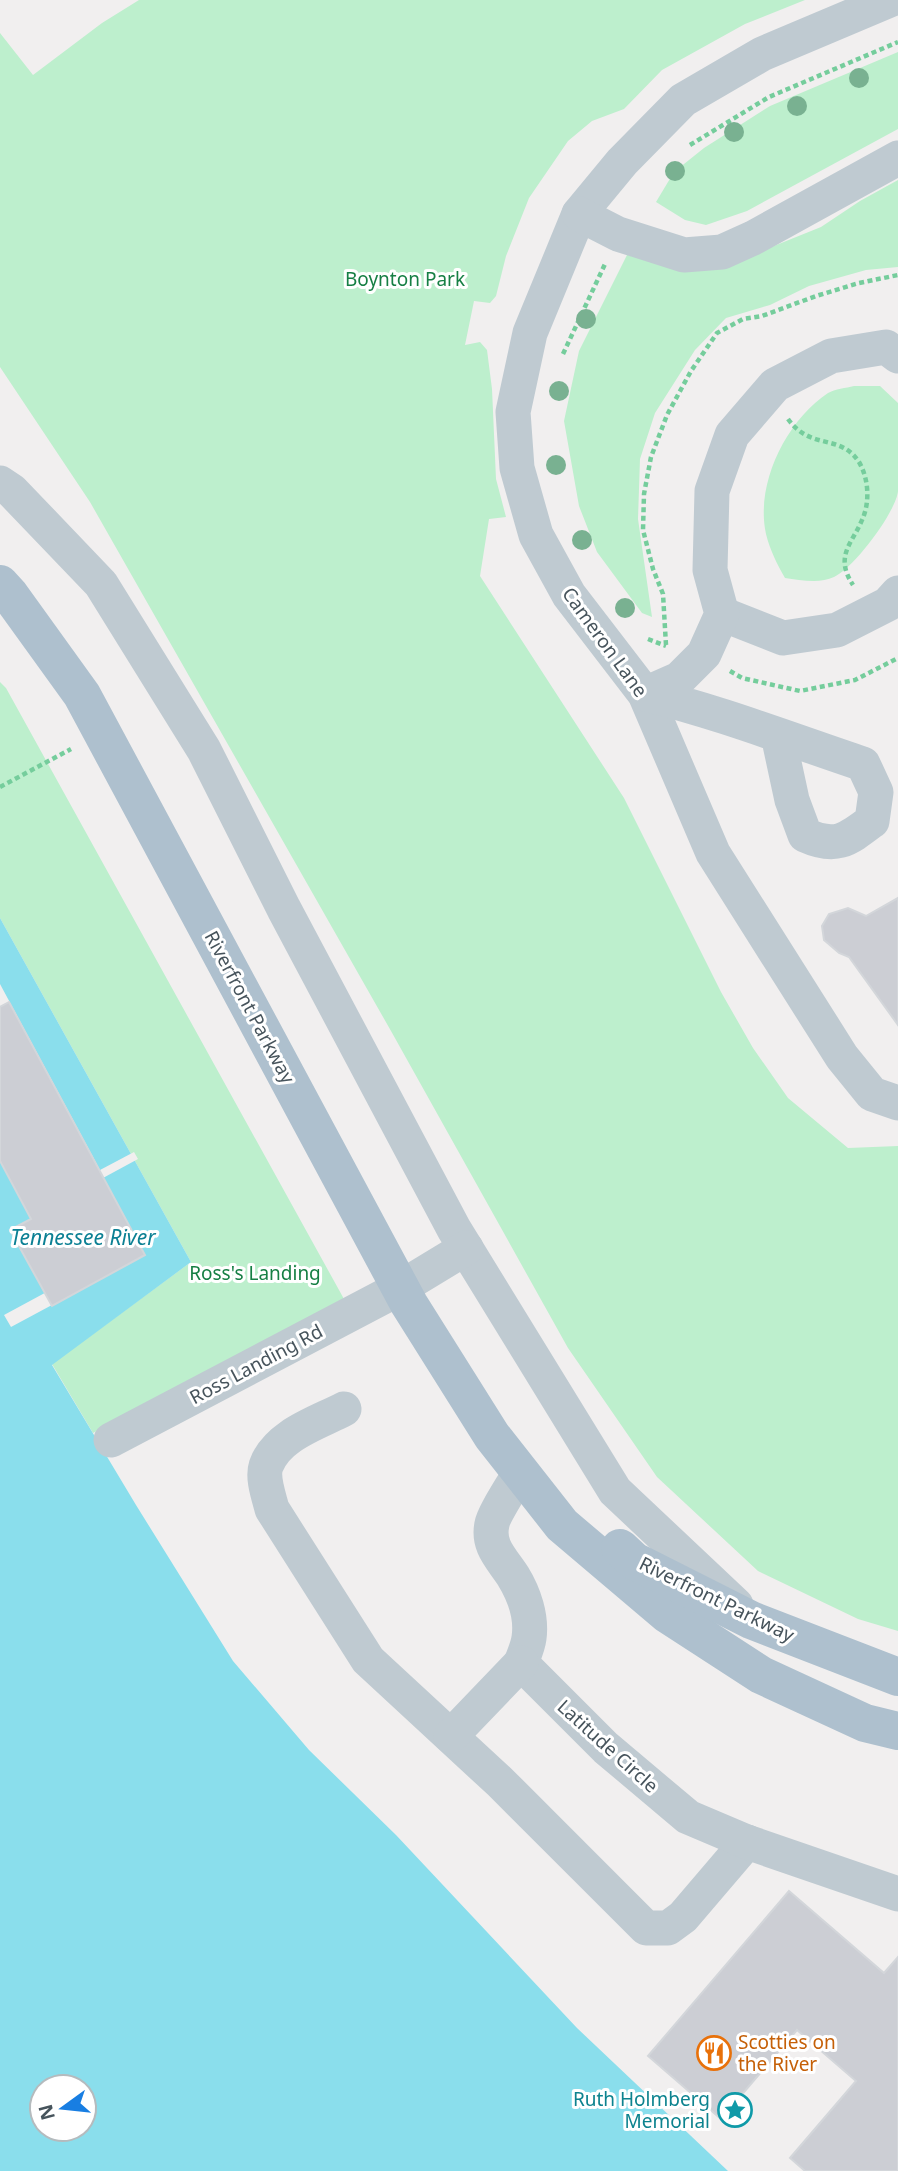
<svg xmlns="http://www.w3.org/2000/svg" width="898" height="2171" font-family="'Noto Sans',sans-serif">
  <rect width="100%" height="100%" fill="#f1efef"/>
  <g fill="#bdefcd">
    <polygon points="139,0 805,0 745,24 662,70 624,109 592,121 568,141 529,198 506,256 496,296 490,303 474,301 465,345 480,342 487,350 492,389 496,479 506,517 489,519 480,576 624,798 721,992 753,1048 788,1098 848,1148 898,1146 898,1631 858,1619 758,1571 657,1477 568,1348 391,1031 90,502 0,367 0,33 33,75 102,23"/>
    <polygon points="898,52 898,129 747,211 706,225 685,220 656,202 674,172 704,148 770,106"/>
    <polygon points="898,180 898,267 866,270 809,286 770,305 726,318 695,350 655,413 640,459 638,519 652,617 642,613 597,552 579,506 564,421 579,351 629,251 717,269 821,227 860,201"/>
    <path d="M854,386H880L898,403C898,432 898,463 898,491C896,512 854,568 834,577C820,584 800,580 785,578C777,564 770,550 766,534C755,484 786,421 828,393C835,389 846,388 854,386Z"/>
    <polygon points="0,682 6,688 344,1299 93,1433 52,1364 191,1262 0,918"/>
  </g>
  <path fill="#8adeec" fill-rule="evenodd" d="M0,918L191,1262L52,1365L136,1505L233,1661L309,1750L396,1835L577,2028L728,2171H0ZM42,2087H84V2129H42Z"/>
  <polygon fill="#f1efef" points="0,984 100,1170 134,1152 138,1159 103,1178 145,1255 11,1327 4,1315 128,1248 0,1011"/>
  <g fill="#ccced4" stroke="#d3d6da" stroke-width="2">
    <polygon points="898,898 898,1025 849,957 839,953 824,940 822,926 829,914 848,908 866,916"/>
    <polygon points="9,1002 145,1255 52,1306 10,1230 31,1219 0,1161 0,1007"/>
    <polygon points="789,1891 884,1973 898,1957 898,2171 805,2171 790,2158 856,2081 797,2030 721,2119 648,2056"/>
  </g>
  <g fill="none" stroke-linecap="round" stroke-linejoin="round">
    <g stroke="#75cd9c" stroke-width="4.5" stroke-dasharray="5 3.5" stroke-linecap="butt">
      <polyline points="690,145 769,97 898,42"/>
      <polyline points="563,354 605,264"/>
      <path d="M788,419C811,451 840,433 859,462C869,479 870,503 862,520C852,544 834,556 853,585"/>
      <polyline points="648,639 666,646"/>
      <polyline points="666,645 663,594 653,569 643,530 644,494 651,457 667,415 691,371 717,333 743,319 762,316 816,296 859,283 898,275"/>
      <polyline points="730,671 742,678 800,691 855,680 898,658"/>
      <polyline points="0,787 71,749"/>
    </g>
    <g stroke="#bfcad1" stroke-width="35">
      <polyline points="890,0 762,54 683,100 622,162 579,214 530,333 513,412 517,468 536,535 569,595 645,694 713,853 842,1057 872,1094 898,1103"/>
      <polyline points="579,214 618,234 684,255 722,252 753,238 898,158"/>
      <polyline points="0,483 12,491 101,584 204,750 284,909 454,1229 615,1491 736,1605"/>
      <polyline points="722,614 783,638 837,630 888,604 898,593"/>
      <path d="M778,735L792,800L805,835C836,849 847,840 872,821L876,792L863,764C791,740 719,712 645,694L679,679L704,654L722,614L710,570L712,491L732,435L775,385L831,356L886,347L898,356"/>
      <path d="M344,1409C317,1423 277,1435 266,1466C262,1478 269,1497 272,1509L368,1660L500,1782L646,1928H668L683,1917L747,1842"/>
      <polyline points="111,1440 400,1288 466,1248"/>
      <path d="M520,1472C514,1484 494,1513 492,1524C487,1546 502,1559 513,1576C524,1594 532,1617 529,1638C528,1646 524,1655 521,1663L606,1748L688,1817L747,1842L898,1894"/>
      <polyline points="451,1736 521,1663"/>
    </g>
    <g stroke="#aec0ce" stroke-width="38">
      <polyline points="0,584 10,595 82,695 409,1304 492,1436 562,1525 667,1614 761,1675 865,1723 898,1731"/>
      <polyline points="620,1548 634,1561 751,1620 898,1677"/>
    </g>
  </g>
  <g fill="#79b191">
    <circle cx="859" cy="78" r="10"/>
    <circle cx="797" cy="106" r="10"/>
    <circle cx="734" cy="132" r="10"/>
    <circle cx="675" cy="171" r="10"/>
    <circle cx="586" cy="319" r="10"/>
    <circle cx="559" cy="391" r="10"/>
    <circle cx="556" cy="465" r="10"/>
    <circle cx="582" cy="540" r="10"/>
    <circle cx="625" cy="608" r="10"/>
  </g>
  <defs>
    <g id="restaurant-ring" transform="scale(1.75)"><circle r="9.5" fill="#fff" stroke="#e8710a" stroke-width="1.5"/><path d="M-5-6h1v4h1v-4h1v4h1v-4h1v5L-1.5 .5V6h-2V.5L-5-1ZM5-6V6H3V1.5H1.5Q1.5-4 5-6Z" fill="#e8710a"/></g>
    <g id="sight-ring" transform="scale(1.75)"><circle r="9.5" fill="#fff" stroke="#0f9aa8" stroke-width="1.5"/><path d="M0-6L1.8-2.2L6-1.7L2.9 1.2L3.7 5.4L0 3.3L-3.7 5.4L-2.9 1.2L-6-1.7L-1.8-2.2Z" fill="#0f9aa8"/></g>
  </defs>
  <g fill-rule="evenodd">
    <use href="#restaurant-ring" x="714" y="2053"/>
    <use href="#sight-ring" x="735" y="2110"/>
  </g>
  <g text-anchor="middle" stroke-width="6" stroke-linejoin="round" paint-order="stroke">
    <g font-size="19" fill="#167f44" stroke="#fff">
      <text x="405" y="286">Boynton Park</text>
      <text x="255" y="1280">Ross's Landing</text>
    </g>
    <g font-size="19" fill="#47545c" stroke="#fff">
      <text transform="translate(605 642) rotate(54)" y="7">Cameron Lane</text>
      <text transform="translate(250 1007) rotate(62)" y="7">Riverfront Parkway</text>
      <text transform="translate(256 1364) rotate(-28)" y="7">Ross Landing Rd</text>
      <text transform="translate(717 1599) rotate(26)" y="7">Riverfront Parkway</text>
      <text transform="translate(608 1746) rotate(42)" y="7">Latitude Circle</text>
    </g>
    <g font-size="19" fill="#c56008" stroke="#fff" text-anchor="start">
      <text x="738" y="2049">Scotties on<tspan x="738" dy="22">the River</tspan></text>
    </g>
    <g font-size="19" fill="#0d838f" stroke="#fff" text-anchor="end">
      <text x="710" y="2106">Ruth Holmberg<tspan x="710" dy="22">Memorial</tspan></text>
    </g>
    <g font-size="21" font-style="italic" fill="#0c8094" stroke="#fff">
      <text x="83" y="1245">Tennessee River</text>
    </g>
  </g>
  <g transform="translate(63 2108) rotate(255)"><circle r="33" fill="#ffffff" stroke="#b5bbbe" stroke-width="2"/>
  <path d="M0-5L12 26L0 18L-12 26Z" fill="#187ee2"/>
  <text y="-10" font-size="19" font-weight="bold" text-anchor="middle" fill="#47545c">N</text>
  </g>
</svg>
